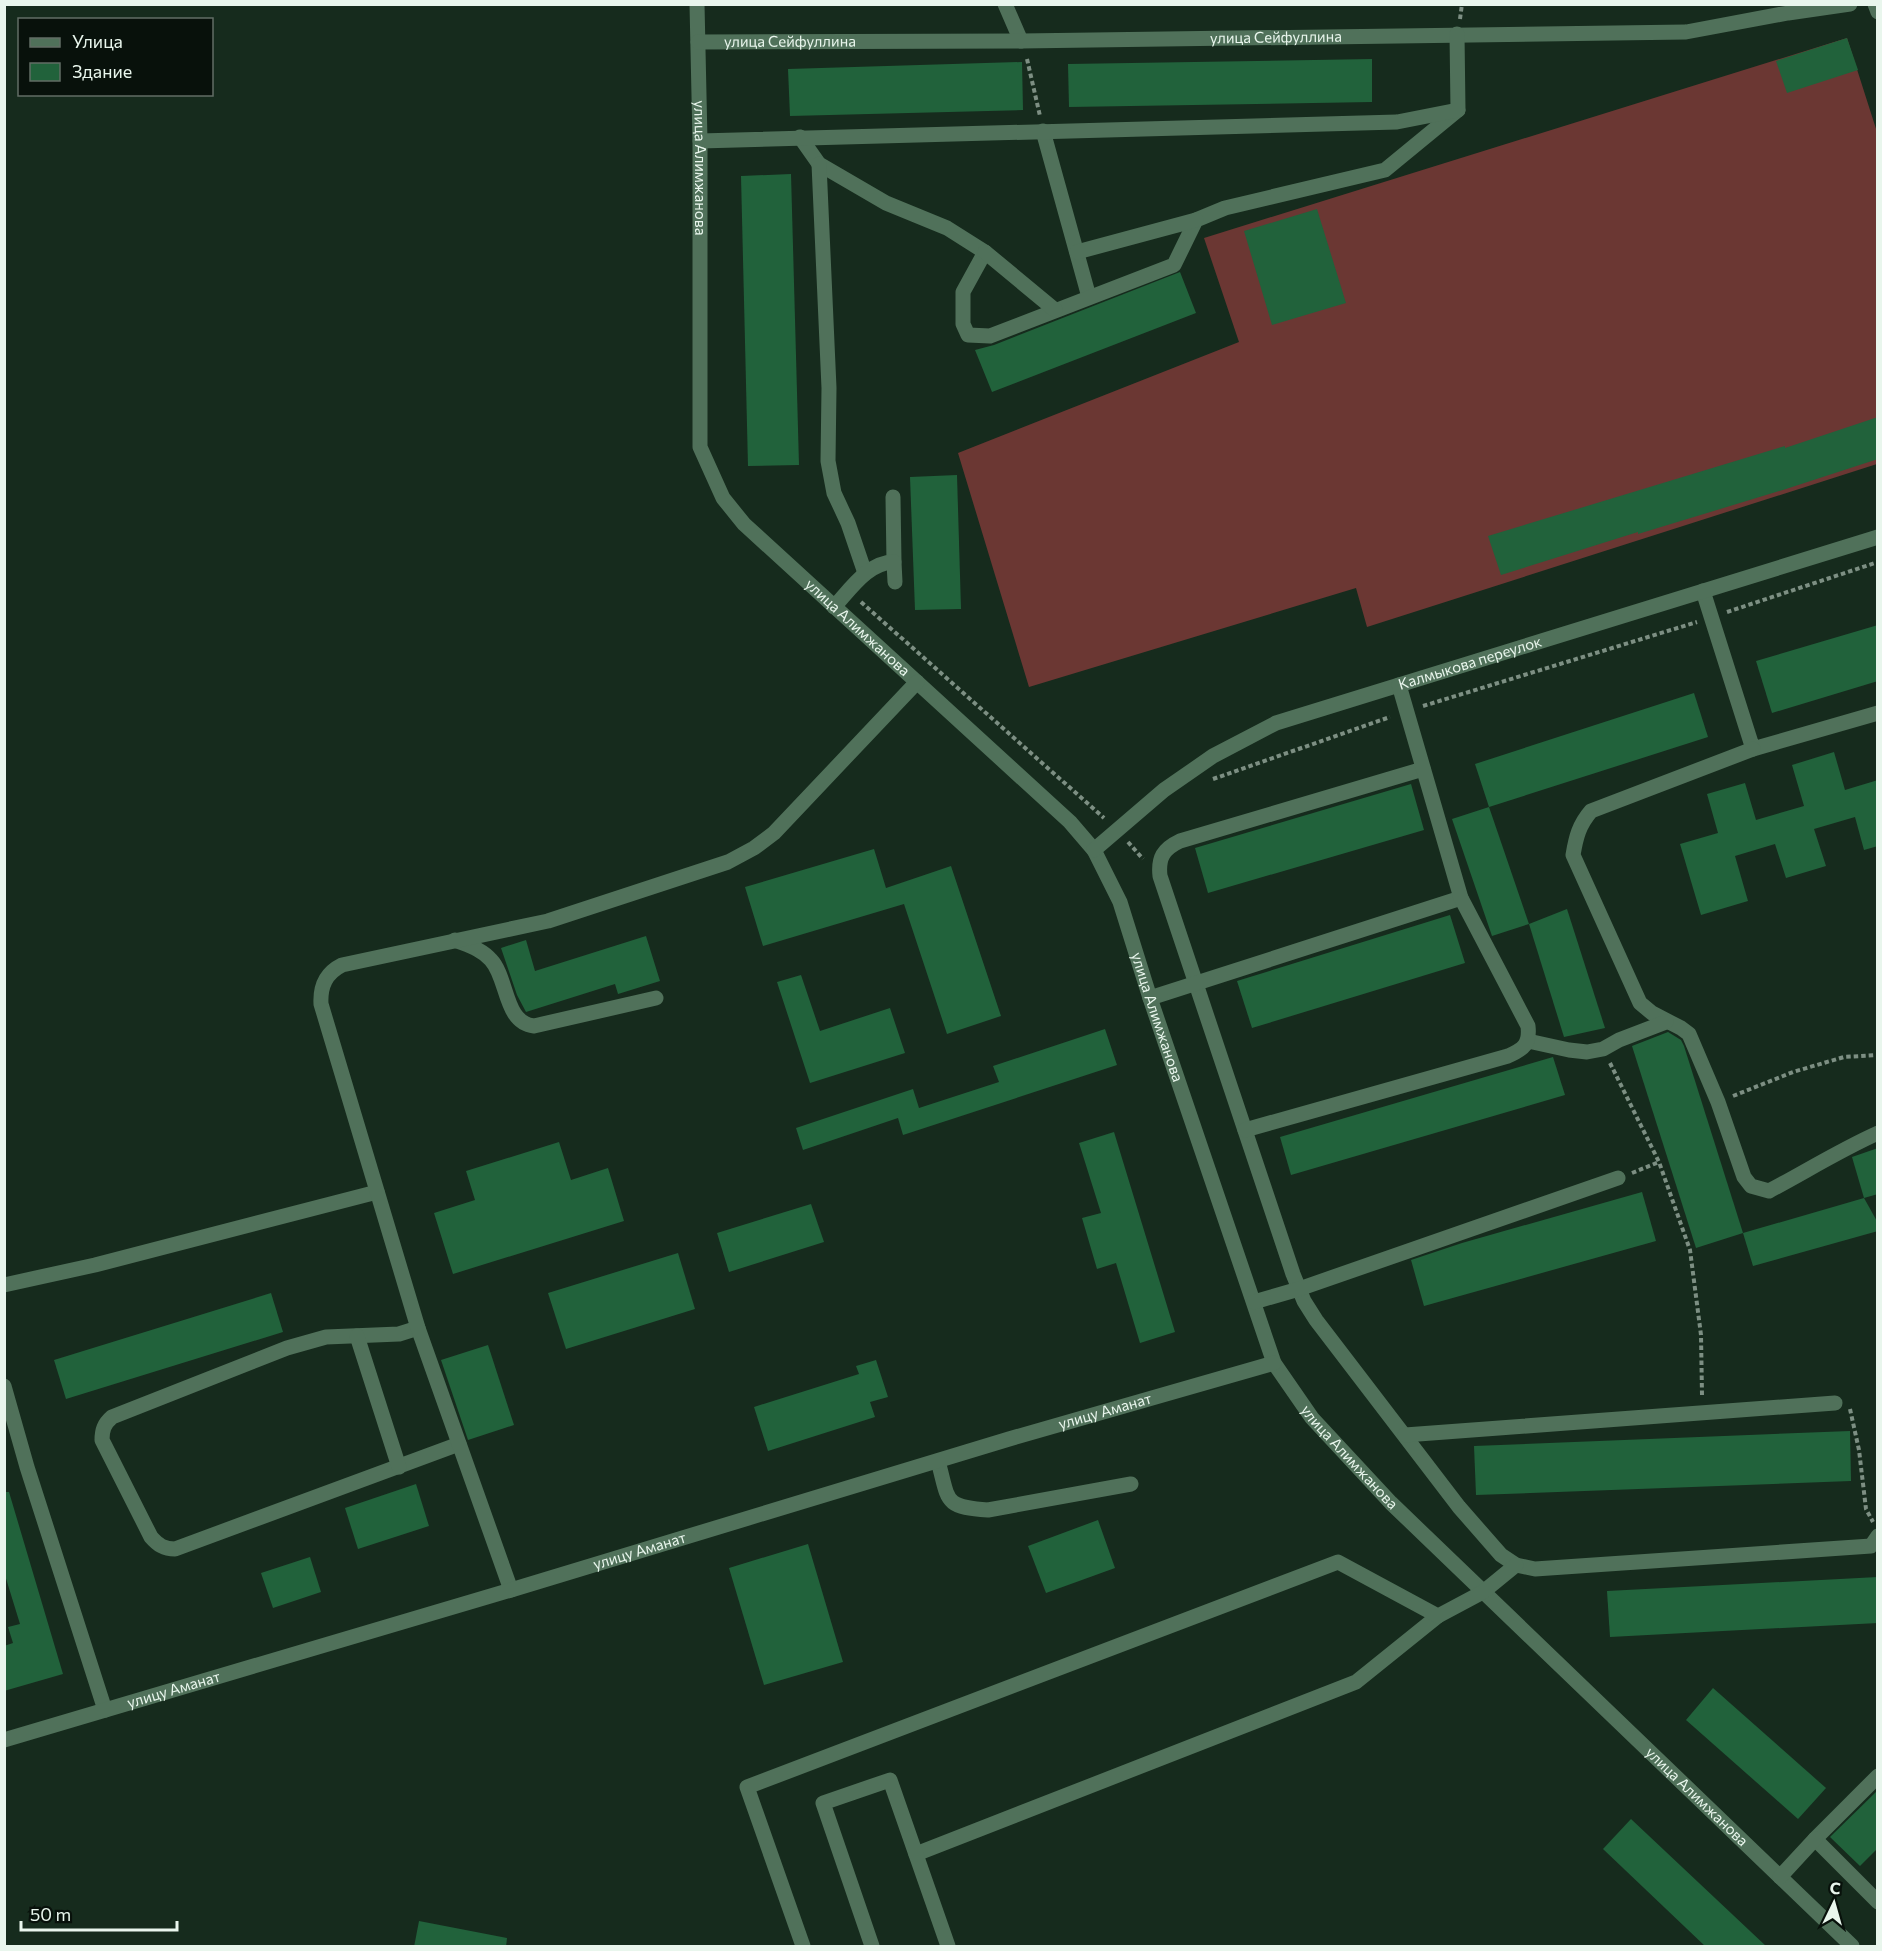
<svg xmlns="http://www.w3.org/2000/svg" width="1882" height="1951" font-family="Commissioner,sans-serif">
  <rect width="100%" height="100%" fill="#162b1d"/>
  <polygon fill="#6b3733" points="1847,38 1877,132 1877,464 1367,627 1356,588 1029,687 958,453 1239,342 1204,238"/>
  <g fill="#21623b">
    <polygon points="1847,38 1858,70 1787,93 1776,61"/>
    <polygon points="1372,59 1372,102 1069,107 1068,64"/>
    <polygon points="1022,62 1023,110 790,116 788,69"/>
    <polygon points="791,174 799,465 748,466 741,176"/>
    <polygon points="1317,209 1346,303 1272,325 1244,231"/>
    <polygon points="1180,272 1196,313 992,392 975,350 994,345"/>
    <polygon points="1878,417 1878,459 1786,489 1638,534 1638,532 1501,575 1488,536 1785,446 1785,448"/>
    <polygon points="957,475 961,609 915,610 910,477"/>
    <polygon points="1878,625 1878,681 1772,713 1756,661"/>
    <polygon points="1694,693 1708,737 1489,807 1475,764"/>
    <polygon points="1834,752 1845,790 1878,780 1878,846 1864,850 1855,817 1814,829 1826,866 1786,878 1775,844 1735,856 1748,901 1701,915 1680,844 1718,833 1707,794 1745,783 1756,820 1804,806 1792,765"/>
    <polygon points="1411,784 1424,830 1208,893 1195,848"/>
    <polygon points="1489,807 1529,924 1492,936 1452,819"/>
    <polygon points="874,849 886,888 951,866 1001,1016 947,1034 904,904 763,946 745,887"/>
    <polygon points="1567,909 1605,1028 1564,1037 1529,924"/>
    <polygon points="1450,915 1465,963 1252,1028 1237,981"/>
    <polygon points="646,936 660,981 618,994 615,984 526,1012 517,995 501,948 526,940 535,971"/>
    <polygon points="801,975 820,1031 890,1008 905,1053 810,1083 777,982"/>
    <polygon points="1105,1029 1117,1065 903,1135 898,1118 803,1150 796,1128 913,1089 919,1108 999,1082 993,1066"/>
    <polygon points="1668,1032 1681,1040 1684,1046 1743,1233 1696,1248 1632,1046"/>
    <polygon points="1553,1057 1565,1095 1291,1175 1280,1137"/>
    <polygon points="1114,1132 1175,1332 1140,1343 1116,1263 1097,1269 1082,1218 1101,1213 1079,1143"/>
    <polygon points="559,1142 571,1180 608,1168 624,1221 453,1274 434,1213 475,1200 466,1171"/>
    <polygon points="1878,1148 1878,1194 1864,1198 1852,1157"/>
    <polygon points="1642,1192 1656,1241 1424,1306 1411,1260 1462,1243"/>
    <polygon points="1864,1198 1878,1223 1878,1231 1753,1266 1743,1233"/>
    <polygon points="811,1204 824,1242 729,1272 717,1233"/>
    <polygon points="678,1253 695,1309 566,1349 548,1293"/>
    <polygon points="271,1293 283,1332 66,1399 54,1360"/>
    <polygon points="488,1345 514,1425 468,1440 441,1360"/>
    <polygon points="876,1360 888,1397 870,1402 875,1417 768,1451 754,1407 859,1374 856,1366"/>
    <polygon points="1850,1431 1851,1481 1476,1495 1474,1446"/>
    <polygon points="416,1484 429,1526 358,1549 345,1508"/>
    <polygon points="4,1492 9,1492 63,1674 4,1691 4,1646 13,1643 8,1627 20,1624 4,1572"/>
    <polygon points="1098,1520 1115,1568 1046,1593 1028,1546"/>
    <polygon points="808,1544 843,1662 764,1685 729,1568"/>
    <polygon points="310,1557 321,1592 273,1608 261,1573"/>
    <polygon points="1878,1577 1878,1623 1610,1637 1607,1591"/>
    <polygon points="1713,1688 1826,1788 1798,1819 1686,1720"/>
    <polygon points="1878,1790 1878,1848 1860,1866 1830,1837"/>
    <polygon points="1631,1819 1767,1947 1706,1947 1603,1849"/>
    <polygon points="419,1921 507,1938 506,1947 414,1947"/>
  </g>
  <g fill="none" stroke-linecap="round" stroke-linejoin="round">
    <g stroke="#7d8f83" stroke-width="4" stroke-dasharray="4.5 3" stroke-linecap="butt">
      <polyline points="1460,19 1462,4"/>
      <polyline points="1027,59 1040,116"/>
      <polyline points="861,602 1104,818"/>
      <polyline points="1727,612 1878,562"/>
      <polyline points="1423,706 1697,622"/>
      <polyline points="1213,779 1390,717"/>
      <polyline points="1128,842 1143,859"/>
      <polyline points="1610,1063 1659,1162 1690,1250 1701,1335 1702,1395"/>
      <polyline points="1733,1096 1793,1072 1844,1057 1878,1055"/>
      <polyline points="1632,1173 1659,1162"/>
      <polyline points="1850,1409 1859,1450 1866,1509 1873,1522"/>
    </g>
    <g stroke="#50715a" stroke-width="15">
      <path id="s1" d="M697,4L700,141V447L723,498L744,524L1070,822L1094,850L1120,902L1150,998L1274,1363L1312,1418L1391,1503L1852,1946"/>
      <polyline points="1005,4 1021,41"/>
      <polyline points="1875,4 1878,12"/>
      <path id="s2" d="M698,42L1021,41L1686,32L1788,13L1850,4"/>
      <polyline points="1043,131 1089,297"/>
      <polyline points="800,137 819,164 886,203 947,228 985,252 963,292 963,324 968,335 990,336 1174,265 1196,220 1225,208 1385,170 1458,110"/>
      <polyline points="700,141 1397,122 1458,110 1457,34"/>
      <polyline points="819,164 829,388 828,461 834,493 848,523 865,573"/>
      <polyline points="985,252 1055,310"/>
      <polyline points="1077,252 1196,220"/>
      <polyline points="893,497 894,562"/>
      <polyline points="1703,591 1753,749 1878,713"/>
      <path d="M834,607C850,590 868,562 894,562L895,582"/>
      <path d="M1753,749L1591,811C1579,825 1576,837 1573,855L1640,1003L1652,1013L1681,1028L1689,1034L1718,1102L1744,1177L1751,1186L1769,1191C1805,1172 1840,1150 1878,1133"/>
      <path d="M1423,769L1180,841C1163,849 1158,858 1160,876L1293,1274L1304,1301L1316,1320L1459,1507L1501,1555L1516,1565L1535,1569L1871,1546L1878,1536"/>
      <path id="s3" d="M1094,850L1164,790L1213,756L1276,723L1878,537"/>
      <path d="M455,940C467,945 482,949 491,960C508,978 504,1023 534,1026L656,998"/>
      <polyline points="1150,998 1461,898"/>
      <polyline points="1528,1041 1569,1050 1587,1052 1603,1049 1619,1040 1666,1022"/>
      <path d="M1245,1130L1508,1056C1524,1049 1530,1044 1528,1026L1461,898L1399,685"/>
      <polyline points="4,1285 95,1265 377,1192"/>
      <polyline points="1254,1302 1299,1289 1618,1178"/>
      <path d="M418,1328L399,1334L326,1337L287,1348L112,1417C104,1424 102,1430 102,1440L151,1537C158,1545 164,1549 175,1549L459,1444"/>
      <polyline points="357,1336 399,1467"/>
      <polyline points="4,1386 27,1467 105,1710"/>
      <polyline points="1405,1435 1835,1403"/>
      <path d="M938,1461C949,1501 943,1507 988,1510L1131,1484"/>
      <path d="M511,1590L418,1328L321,1004C320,986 326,973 342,965L548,921L728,862L754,848L774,833L917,682"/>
      <path id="s4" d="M4,1740L511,1590L1009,1439L1274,1363"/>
      <polyline points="1878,1776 1815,1839 1878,1902"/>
      <polyline points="916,1854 1356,1682 1438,1616"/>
      <polyline points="1780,1877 1815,1839"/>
      <polyline points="803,1946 747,1787 1338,1562 1438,1616 1483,1592 1516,1565"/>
      <polyline points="872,1946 823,1803 890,1780 948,1946"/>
    </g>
  </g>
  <g text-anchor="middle" stroke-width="5" stroke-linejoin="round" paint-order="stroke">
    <g font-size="15" fill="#e9f6ed" stroke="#08110b">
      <text dy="5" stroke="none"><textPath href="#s2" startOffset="578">улица Сейфуллина</textPath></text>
      <text dy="5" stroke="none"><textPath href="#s2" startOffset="92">улица Сейфуллина</textPath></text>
      <text dy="5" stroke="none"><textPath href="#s1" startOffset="164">улица Алимжанова</textPath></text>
      <text dy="5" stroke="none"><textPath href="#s1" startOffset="686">улица Алимжанова</textPath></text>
      <text dy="5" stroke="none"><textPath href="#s3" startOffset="426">Калмыкова переулок</textPath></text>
      <text dy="5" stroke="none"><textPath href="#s1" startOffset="1190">улица Алимжанова</textPath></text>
      <text dy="5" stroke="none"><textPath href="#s4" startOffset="1149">улицу Аманат</textPath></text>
      <text dy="5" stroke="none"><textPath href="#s1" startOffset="1676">улица Алимжанова</textPath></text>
      <text dy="5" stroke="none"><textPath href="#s4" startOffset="663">улицу Аманат</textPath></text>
      <text dy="5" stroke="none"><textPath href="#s4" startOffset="177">улицу Аманат</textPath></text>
      <text dy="5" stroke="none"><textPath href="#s1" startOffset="2162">улица Алимжанова</textPath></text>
    </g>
  </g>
  <rect width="1882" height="1951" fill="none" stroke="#e9f6ed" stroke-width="12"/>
  <rect x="18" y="18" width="195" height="78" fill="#08110b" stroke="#626d65" stroke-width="1.5"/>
  <rect x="30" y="38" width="30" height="9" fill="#50715a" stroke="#626d65" stroke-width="1.5"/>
  <text x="72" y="48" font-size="18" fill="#e9f6ed">Улица</text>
  <rect x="30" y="63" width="30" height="18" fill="#21623b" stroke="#626d65" stroke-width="1.5"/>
  <text x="72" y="78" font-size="18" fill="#e9f6ed">Здание</text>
  <g transform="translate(1834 1903) rotate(5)" stroke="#08110b" stroke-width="4.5" paint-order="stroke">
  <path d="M0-4.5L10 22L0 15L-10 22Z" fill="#e9f6ed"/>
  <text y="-9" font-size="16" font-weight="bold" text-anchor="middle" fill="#e9f6ed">С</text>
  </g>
  <path d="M21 1921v9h156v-9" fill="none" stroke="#e9f6ed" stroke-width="3"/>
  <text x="30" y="1921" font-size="18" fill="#e9f6ed" stroke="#08110b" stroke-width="4.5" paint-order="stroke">50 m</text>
</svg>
